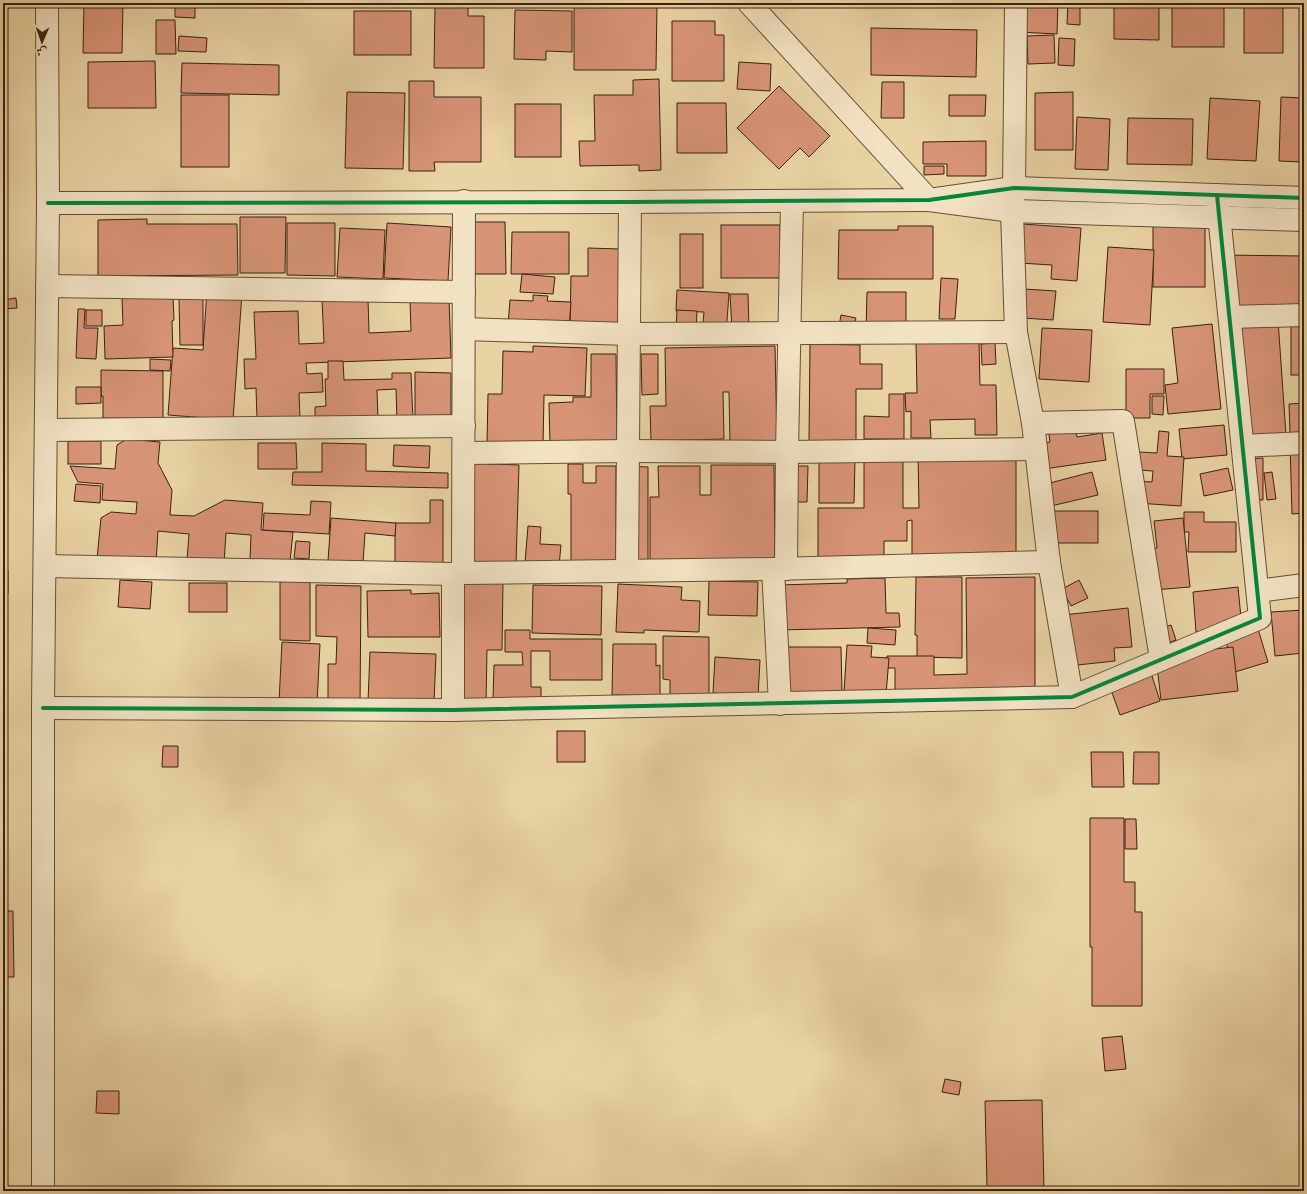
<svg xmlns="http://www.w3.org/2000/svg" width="1307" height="1194" font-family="'IM FELL English',Amiri,serif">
  <rect width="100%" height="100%" fill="#e9d3a3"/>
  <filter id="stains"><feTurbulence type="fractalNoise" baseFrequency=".005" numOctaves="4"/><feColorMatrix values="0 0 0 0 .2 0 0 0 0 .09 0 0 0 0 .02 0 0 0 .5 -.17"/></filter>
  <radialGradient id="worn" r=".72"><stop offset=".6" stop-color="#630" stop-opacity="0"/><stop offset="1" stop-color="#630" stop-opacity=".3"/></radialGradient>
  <g fill="#d89477" stroke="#3a2112">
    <rect x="3" y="3" width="6" height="5"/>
    <polygon points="84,3 123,3 122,53 83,53"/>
    <polygon points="175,3 195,3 195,18 175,17"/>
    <polygon points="574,3 657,3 656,70 574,70"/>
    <polygon points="1019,3 1058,3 1057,34 1018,32"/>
    <polygon points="1068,3 1080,3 1080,25 1067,24"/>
    <polygon points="1114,3 1159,3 1159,40 1114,39"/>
    <rect x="1172" y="3" width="52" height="44"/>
    <rect x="1244" y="3" width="39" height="50"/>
    <polygon points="435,7 468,7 468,16 484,16 484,68 434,68"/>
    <polygon points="515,10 572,11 572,52 546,51 546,60 514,59"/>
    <rect x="354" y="11" width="57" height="44"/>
    <polygon points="156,20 175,20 176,54 156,54"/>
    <polygon points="672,21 715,21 715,35 724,35 724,81 672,81"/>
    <polygon points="871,28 977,30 976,77 871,75"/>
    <polygon points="1054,35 1055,63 1028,64 1027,36"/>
    <polygon points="179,36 207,38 206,52 178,51"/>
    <polygon points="1059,38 1075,39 1074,66 1058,65"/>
    <polygon points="155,61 156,108 88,108 88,62"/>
    <polygon points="739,62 771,64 770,91 737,89"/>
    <polygon points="182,63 279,65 279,95 181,93"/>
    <polygon points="659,79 661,170 639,171 639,165 580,166 579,141 595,141 594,95 633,95 633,80"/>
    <polygon points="409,81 434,81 434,97 481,97 481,162 434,162 435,171 409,171"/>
    <polygon points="882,82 904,82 904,118 881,118"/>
    <polygon points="779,86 830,136 809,157 800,148 779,169 737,128"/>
    <polygon points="347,92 405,93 403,169 345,168"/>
    <polygon points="1073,92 1073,150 1035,150 1035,93"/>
    <rect x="181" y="95" width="48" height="72"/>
    <polygon points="949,95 986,95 985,116 949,116"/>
    <polygon points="1281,97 1304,98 1304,162 1279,161"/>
    <polygon points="1210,98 1260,101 1256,161 1207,159"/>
    <polygon points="677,103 726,103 727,153 677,153"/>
    <rect x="515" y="104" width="46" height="53"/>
    <polygon points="1077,117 1110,119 1108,170 1075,169"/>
    <polygon points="1128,118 1193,119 1192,165 1127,164"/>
    <polygon points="986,141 986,176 947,176 947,164 923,164 923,142"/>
    <polygon points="924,166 944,166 944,174 924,175"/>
    <polygon points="240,217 286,217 285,273 240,273"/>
    <polygon points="147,219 147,224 237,224 238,275 98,276 98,220"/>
    <polygon points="464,222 505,222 506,274 464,274"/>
    <polygon points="287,223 335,223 335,276 287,275"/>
    <polygon points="387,223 451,227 448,281 384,278"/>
    <polygon points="1022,224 1081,228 1077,281 1051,279 1052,265 1019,263"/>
    <rect x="721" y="225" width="59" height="53"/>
    <polygon points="898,226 933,226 933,279 838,279 839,230 898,230"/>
    <rect x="1153" y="226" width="52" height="61"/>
    <polygon points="340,228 385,230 383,279 337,277"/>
    <polygon points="512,232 569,232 569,274 511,274"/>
    <rect x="680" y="234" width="23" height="54"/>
    <polygon points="1108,247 1154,250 1150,325 1103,322"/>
    <polygon points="588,248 620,249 619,329 570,328 571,276 588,276"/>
    <polygon points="1219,255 1304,256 1304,307 1218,306"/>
    <polygon points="522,274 555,277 553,294 520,292"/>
    <polygon points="941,278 958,279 955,319 939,319"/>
    <polygon points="1024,289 1056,291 1053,320 1022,318"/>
    <polygon points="207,290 242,293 233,420 168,415 173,348 203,350"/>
    <polygon points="677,290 729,293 726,335 702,333 704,312 676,311"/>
    <polygon points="867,292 906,292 906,330 866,330"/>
    <polygon points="730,294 748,294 749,330 732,330"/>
    <polygon points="533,295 548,296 547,301 571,302 569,328 508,325 510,300 533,301"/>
    <polygon points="173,297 174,320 172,321 173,357 105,359 104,326 123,325 122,298"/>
    <polygon points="16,298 17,308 3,309 3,300"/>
    <polygon points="179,298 203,298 203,345 180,345"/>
    <polygon points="368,299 369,333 411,331 410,300 449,299 451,358 306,363 307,374 322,373 323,392 299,393 300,418 257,420 256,388 245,389 244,359 256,359 254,312 298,311 299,344 324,343 322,300"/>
    <polygon points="78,309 85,309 84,328 98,328 96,359 76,358"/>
    <rect x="86" y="310" width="16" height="16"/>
    <polygon points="677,310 697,311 696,330 676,328"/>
    <polygon points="841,315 856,318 853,329 839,326"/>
    <polygon points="1278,320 1286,435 1240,438 1232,324"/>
    <polygon points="1212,324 1221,409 1168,414 1165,385 1178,383 1172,328"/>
    <rect x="1291" y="325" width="13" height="50"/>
    <polygon points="1042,328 1092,330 1089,382 1039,379"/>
    <polygon points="979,341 980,385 996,385 997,435 975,435 975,419 930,420 931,438 911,438 911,411 906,412 905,393 917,393 916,343"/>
    <polygon points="995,343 996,364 982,365 981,344"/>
    <polygon points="810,344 860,345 860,364 882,364 882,389 856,389 856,441 809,441"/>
    <polygon points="533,346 587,348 585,396 544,395 543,445 487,444 488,394 502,394 503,351 533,352"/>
    <polygon points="775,346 777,442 730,443 729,392 723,392 724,439 651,441 650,406 666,406 665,348"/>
    <polygon points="591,354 616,354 617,445 550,445 549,403 573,402 573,397 591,397"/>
    <polygon points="641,354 658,354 658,394 642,395"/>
    <polygon points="150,359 171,360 170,371 150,370"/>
    <polygon points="328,361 343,361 344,380 392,379 392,373 411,373 413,420 397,421 396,389 377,390 378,419 315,421 315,407 326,406 325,379 328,379"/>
    <polygon points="1126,369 1164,369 1164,394 1150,394 1150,418 1126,418"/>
    <polygon points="101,370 163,371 163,419 103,418 103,396 101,396"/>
    <polygon points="415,372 451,373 451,421 415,421"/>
    <polygon points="76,387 101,387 101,403 76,404"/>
    <polygon points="889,394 904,394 904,439 864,439 864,416 889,417"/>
    <polygon points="1152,396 1164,396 1163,415 1152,414"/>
    <polygon points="1304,403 1304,432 1290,433 1289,404"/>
    <polygon points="1074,416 1077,437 1102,433 1106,460 1044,469 1040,444 1050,442 1047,420"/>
    <polygon points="1224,425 1227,455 1182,459 1179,429"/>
    <polygon points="1159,431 1169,432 1167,456 1184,457 1181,506 1136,503 1138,481 1152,482 1153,471 1138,470 1139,452 1157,453"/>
    <polygon points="127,439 160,442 158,463 172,490 170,515 194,516 225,500 263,503 261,530 293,532 290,562 250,559 251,535 226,533 224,563 187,560 189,534 158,531 156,563 97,559 101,518 111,512 136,514 137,502 102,500 103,484 78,482 70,466 115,469 117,445"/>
    <rect x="68" y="441" width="33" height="23"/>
    <polygon points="258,443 296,443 297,469 258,469"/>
    <polygon points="322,443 366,444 366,471 448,473 448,488 292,485 293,472 322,472"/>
    <polygon points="1290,444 1304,444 1304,513 1292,514"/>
    <polygon points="394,445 430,446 429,468 393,466"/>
    <polygon points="918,454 1016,454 1016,555 912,557 912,520 907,521 907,541 884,541 884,556 818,557 818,508 864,508 864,459 903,459 903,508 919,508"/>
    <polygon points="1263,458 1263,500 1244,500 1244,459"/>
    <polygon points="819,459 855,460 854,503 819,503"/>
    <polygon points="464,463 519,465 516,564 460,562"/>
    <polygon points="568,464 583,464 583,483 596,483 596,466 616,466 616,565 571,565 571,494 568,494"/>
    <polygon points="711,465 774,465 775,561 650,563 650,497 659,497 658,466 700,466 700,495 711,495"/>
    <polygon points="626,466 648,467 648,563 625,563"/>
    <polygon points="789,466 808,466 807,502 787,502"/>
    <polygon points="1228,468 1233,490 1204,496 1200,474"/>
    <polygon points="1092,472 1098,495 1051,506 1046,484"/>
    <polygon points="1272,472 1276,499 1267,500 1264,473"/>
    <polygon points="76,484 101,486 100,503 74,501"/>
    <polygon points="430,500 443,500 443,563 395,563 395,523 430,523"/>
    <polygon points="311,501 331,502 329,534 263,530 264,513 310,515"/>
    <rect x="1052" y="511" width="46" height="32"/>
    <polygon points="1184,512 1204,512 1204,522 1236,522 1236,552 1188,552 1189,532 1184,532"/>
    <polygon points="331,518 396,523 395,536 365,533 363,563 328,561"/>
    <polygon points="1183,518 1190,587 1141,591 1137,550 1157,548 1154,521"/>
    <polygon points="528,526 541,527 540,544 561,545 559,566 525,563"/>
    <polygon points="296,541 310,542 309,559 294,558"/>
    <rect x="3" y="571" width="5" height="22"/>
    <polygon points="916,577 962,577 962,658 917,657 917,635 915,635"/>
    <polygon points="1035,577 1035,692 895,692 895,668 887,668 887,656 934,656 934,675 967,674 966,578"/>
    <polygon points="885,578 886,613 899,613 900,627 779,630 778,585 847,583 847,579"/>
    <polygon points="120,580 152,582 150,609 118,607"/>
    <polygon points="310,580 310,641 280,640 280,581"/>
    <polygon points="1079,580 1088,598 1071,606 1062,589"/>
    <polygon points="709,581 758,582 757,616 708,615"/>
    <polygon points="452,582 503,582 502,650 487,650 486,703 453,702"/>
    <rect x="189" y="583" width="38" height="29"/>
    <polygon points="618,584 682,587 681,600 700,601 699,632 644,630 644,633 616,632"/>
    <polygon points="316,585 361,586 360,706 328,706 328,664 336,664 337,637 316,636"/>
    <polygon points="533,585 602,586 601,635 532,633"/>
    <polygon points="1238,587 1242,628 1196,632 1193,592"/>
    <polygon points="411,590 411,594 439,593 440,637 368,637 367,591"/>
    <polygon points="1128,608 1132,647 1114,648 1115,661 1068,666 1063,615"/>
    <polygon points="1304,610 1304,653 1275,656 1271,612"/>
    <polygon points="1171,625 1176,640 1159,646 1154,630"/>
    <polygon points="868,628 896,630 895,645 867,643"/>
    <polygon points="1258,629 1268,662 1235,672 1225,639"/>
    <polygon points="505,630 530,630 530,639 602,639 602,680 550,680 550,651 531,651 531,687 541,687 541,699 493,699 494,665 523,665 522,652 505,652"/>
    <polygon points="663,636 709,637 709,699 670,698 670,680 663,679"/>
    <polygon points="282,642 320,644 317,704 279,702"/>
    <polygon points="613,644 656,644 656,666 660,665 660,696 612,695"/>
    <polygon points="847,645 872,646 871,657 889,658 886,695 844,692"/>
    <polygon points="776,647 841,647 842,694 777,695"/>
    <polygon points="1233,647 1238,691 1161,700 1156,658 1197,651"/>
    <polygon points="370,652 436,654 434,703 368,701"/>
    <polygon points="715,657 760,660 758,697 713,693"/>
    <polygon points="1151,673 1160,701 1120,715 1110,687"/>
    <rect x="557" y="731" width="28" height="31"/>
    <polygon points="163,746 178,746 178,767 162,767"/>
    <polygon points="1091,752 1123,752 1124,787 1092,787"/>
    <polygon points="1134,752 1159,752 1159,784 1133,784"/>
    <polygon points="1090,818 1124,818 1124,882 1135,882 1135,912 1142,912 1142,1006 1092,1006 1092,947 1090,947"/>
    <polygon points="1125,819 1136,819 1137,849 1125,849"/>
    <polygon points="3,911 13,911 14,977 3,977"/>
    <polygon points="1122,1036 1126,1069 1105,1071 1102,1038"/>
    <polygon points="945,1079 961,1082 959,1095 942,1092"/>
    <polygon points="97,1091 119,1091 119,1114 96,1113"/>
    <polygon points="1042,1100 1044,1191 1007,1191 1007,1187 987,1187 985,1101"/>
  </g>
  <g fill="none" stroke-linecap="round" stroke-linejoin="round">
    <g stroke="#664e36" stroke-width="24">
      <g id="minor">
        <polyline points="749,3 929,200 1012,211 1304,220"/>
        <polyline points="1016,3 1014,188 1012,211 1016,332 1033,423 1049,562 1072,697"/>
        <polyline points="48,203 630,202 929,200 1014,188 1304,198"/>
        <polyline points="47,286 464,292"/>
        <polyline points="1230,317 1304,315"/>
        <polyline points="464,329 630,334 1016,332"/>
        <polyline points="1033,423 1123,421 1161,659"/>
        <polyline points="46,430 464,426"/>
        <polyline points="1243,446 1304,443"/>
        <polyline points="464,453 627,451 787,452 1036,449"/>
        <polyline points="45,566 453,574 463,573 773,569 1049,562"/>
        <polyline points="773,569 780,704"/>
        <polyline points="786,569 787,452 792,201"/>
        <path d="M627,570C627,447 630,325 630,202"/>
        <polyline points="463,573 464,201"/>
        <polyline points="453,574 453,710"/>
        <polyline points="1258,591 1304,585"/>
        <polyline points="43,708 453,710 1072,697 1260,618 1217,195"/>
      </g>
    </g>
    <g stroke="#664e36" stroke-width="24">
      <polyline id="tertiary" points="43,1191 43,708 48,203 47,3"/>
    </g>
    <use href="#minor" stroke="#f1e2c3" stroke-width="22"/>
    <use href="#tertiary" stroke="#f1e2c3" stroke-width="22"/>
    <g stroke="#f1e2c3" stroke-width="6">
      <g id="cycleway">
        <polyline points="48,203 630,202 929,200 1014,188 1304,198"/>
        <polyline points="43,708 453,710 1072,697 1260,618 1217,195"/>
      </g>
    </g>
    <use href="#cycleway" stroke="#00873e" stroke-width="4"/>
  </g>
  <rect width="1307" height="1194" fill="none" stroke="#e9d3a3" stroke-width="16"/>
  <rect x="4" y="4" width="1299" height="1186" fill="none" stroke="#3a2112" stroke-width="2"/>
  <rect x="8" y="8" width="1291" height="1178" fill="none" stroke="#3a2112"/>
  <g transform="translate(42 42) rotate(182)" stroke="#f1e2c3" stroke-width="3" paint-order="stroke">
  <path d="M0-3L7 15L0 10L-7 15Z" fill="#3a2112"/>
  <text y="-6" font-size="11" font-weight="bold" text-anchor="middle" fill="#3a2112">ش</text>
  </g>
  <rect width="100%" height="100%" filter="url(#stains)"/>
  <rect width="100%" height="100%" fill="url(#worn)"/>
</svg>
